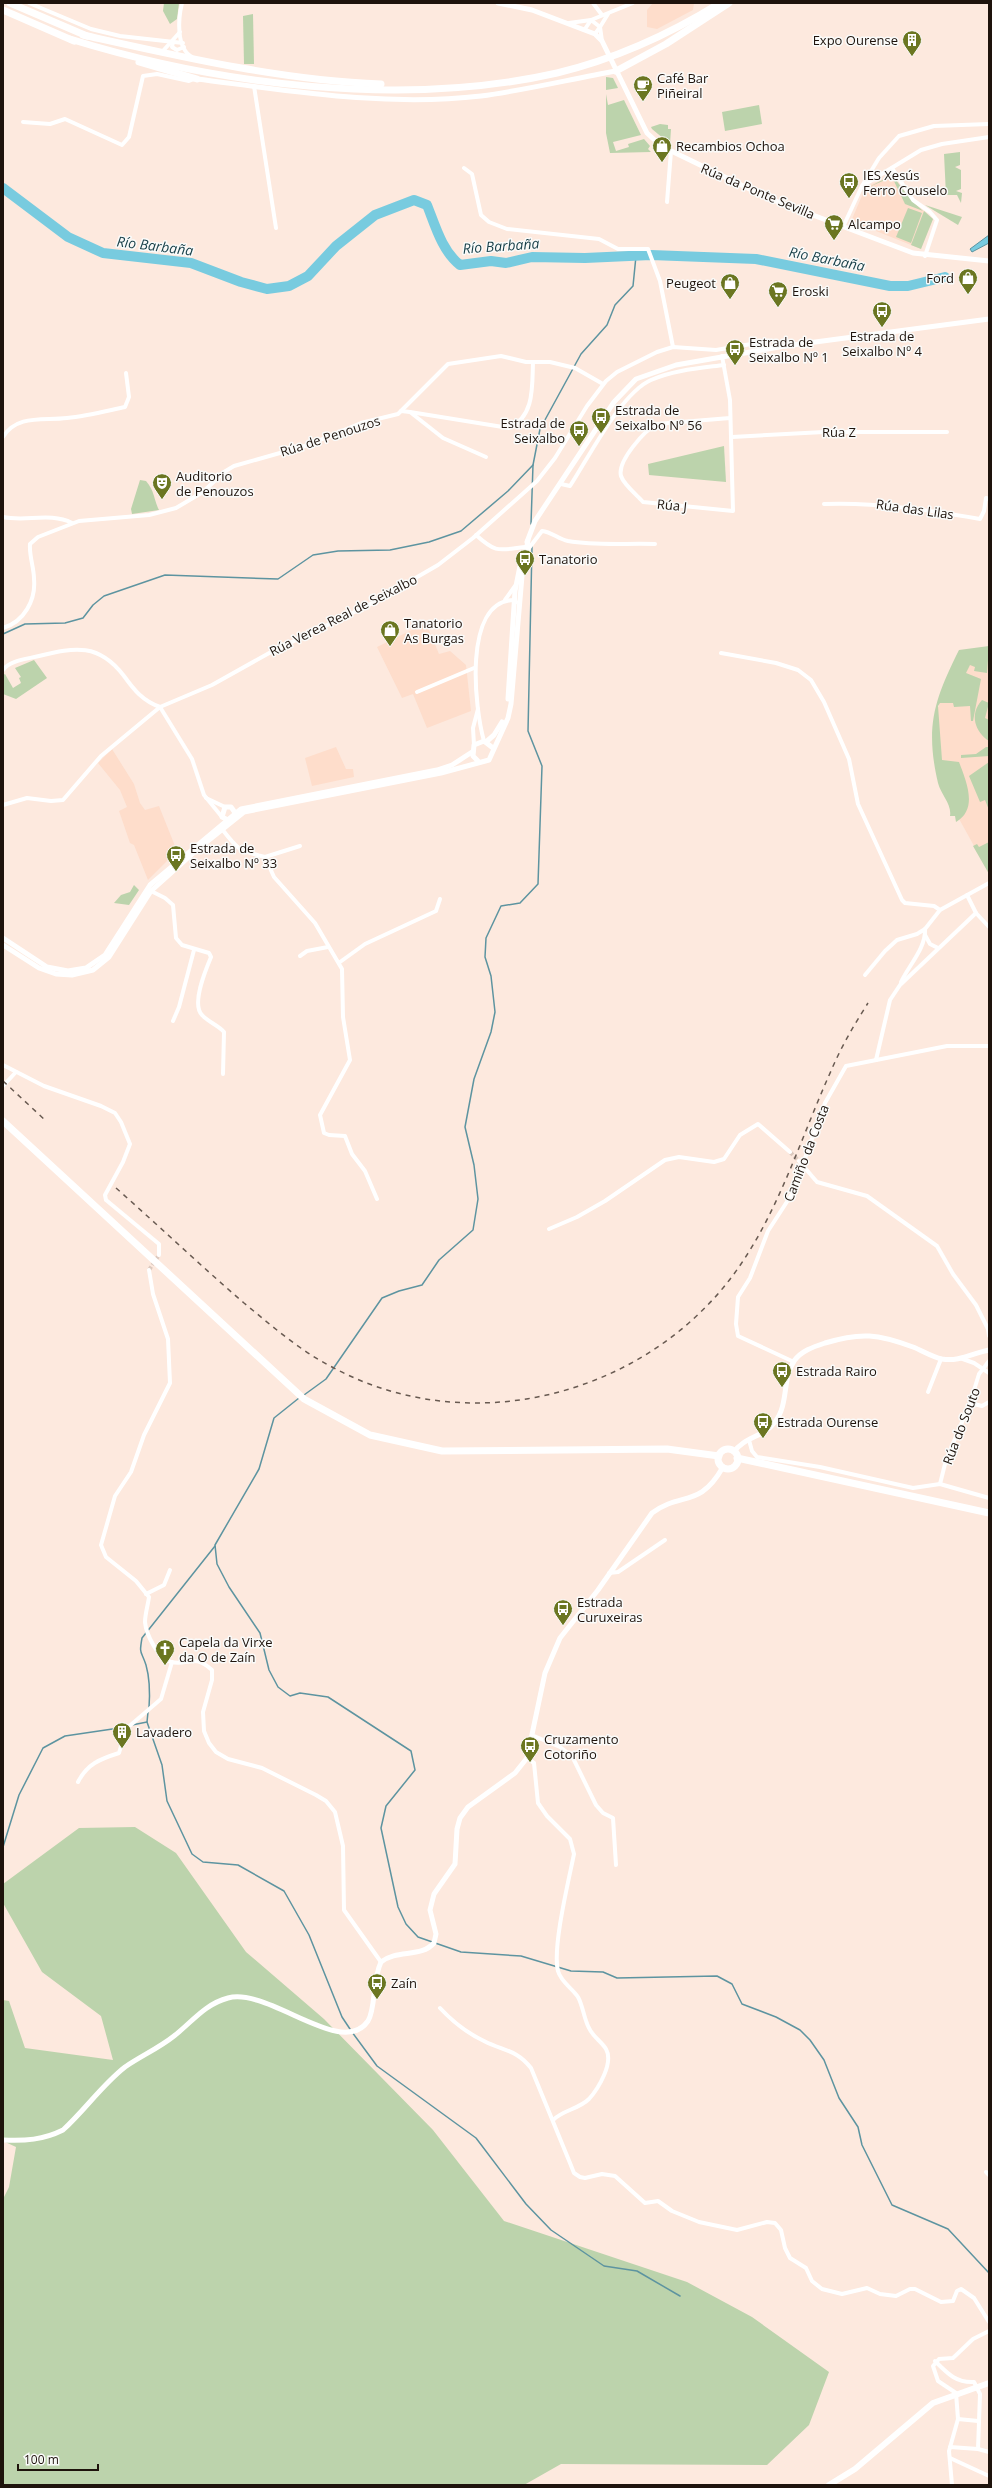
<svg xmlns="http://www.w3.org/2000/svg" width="992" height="2488" font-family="'Open Sans',sans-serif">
  <rect width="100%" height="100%" fill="#fde9de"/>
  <g fill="#feddcb">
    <polygon points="653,3 694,3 693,10 657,29 647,27 647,10"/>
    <polygon points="892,175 912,201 933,219 921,249 856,223 852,219 864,191 872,184"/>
    <polygon points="426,623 439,654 450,651 466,665 471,711 427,728 413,694 402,698 377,647"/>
    <polygon points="960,651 989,651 989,873 942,788 933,724 944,688"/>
    <polygon points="336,747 346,769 353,769 354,777 312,786 305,758"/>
    <polygon points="112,749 134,784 140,803 145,810 159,806 177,851 148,880 134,845 130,843 119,811 127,807 120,790 98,763"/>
  </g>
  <g fill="#bcd3ac">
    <polygon points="164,3 179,3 177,19 170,24 163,11"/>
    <polygon points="253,14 254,64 244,64 243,16"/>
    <polygon points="606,77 613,78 618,88 606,90"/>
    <polygon points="606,94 608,105 624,100 641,135 613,142 616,151 629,147 628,144 644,139 650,146 648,149 651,152 610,153 606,133"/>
    <polygon points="759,105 762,124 725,131 722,112"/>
    <polygon points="660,124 668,125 668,129 671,129 670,144 652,129 651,127"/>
    <polygon points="960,152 960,165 955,167 961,170 961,189 956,191 962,193 961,203 957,195 946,195 944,154"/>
    <polygon points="892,175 912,201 923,211 905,204 892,177 869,187"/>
    <polygon points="925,205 962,217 958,225"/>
    <polygon points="908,208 922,213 911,243 896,237"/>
    <polygon points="924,211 933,219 921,249 911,245"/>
    <polygon points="724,446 726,482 649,475 648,464"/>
    <path d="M140,480L146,481C155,492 153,497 159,510L132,514L131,509Z"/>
    <path d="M989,646L987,673L974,671L975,667L970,665L966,673L981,679L973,721H971L970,706L954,707L953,703H940L938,706L942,760L959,762C967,783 978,809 956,822L955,816H950C952,804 941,795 938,783C925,727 934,700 959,650Z"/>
    <polygon points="34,660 47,678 16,699 3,694 3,675 5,674 13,688 21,683 19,678 21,677 15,668"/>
    <path d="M982,700L989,703L985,718L989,720V741C975,732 969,714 982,700Z"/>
    <polygon points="986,747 989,747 989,756 961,758 961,755 976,754"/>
    <polygon points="989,762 989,810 985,800 980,802 969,776"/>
    <polygon points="989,842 989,874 973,846 977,844 979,847"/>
    <polygon points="134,885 139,890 129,905 114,903 121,895 130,892"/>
    <polygon points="135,1827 176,1853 246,1952 324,2019 433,2130 504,2221 687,2282 752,2317 829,2372 809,2425 767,2465 561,2464 524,2485 3,2485 3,2199 9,2187 16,2147 3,2141 3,2000 9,2001 25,2048 113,2060 101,2016 42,1972 3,1903 3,1884 79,1828"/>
  </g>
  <polygon fill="#78cbdf" stroke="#5d94a0" points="989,235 989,243 972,252 970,249"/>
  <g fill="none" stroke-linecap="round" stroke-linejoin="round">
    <g stroke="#5d94a0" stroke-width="1.5">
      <polyline points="531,524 533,465 540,429 581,354 607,325 615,305 633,286 636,256"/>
      <polyline points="3,634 25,624 65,623 83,618 93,605 104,596 165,575 278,579 313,555 338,551 390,550 429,542 461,531 508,491 533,465"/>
      <polyline points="304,1395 326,1379 382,1298 399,1291 422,1285 439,1260 473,1230 478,1199 474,1165 465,1127 474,1079 491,1032 495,1012 491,976 485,957 486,938 501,906 520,903 538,884 542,766 528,731 532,546"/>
      <polyline points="299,1398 274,1418 259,1469 215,1545 217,1564 229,1587 260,1633 269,1670 278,1687 290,1696 300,1693 328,1697 411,1751 415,1770 386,1806 381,1828 398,1907 406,1924 418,1937 461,1952 521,1956 571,1971 603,1972 617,1978 717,1976 732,1984 742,2004 776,2017 800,2030 810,2040 824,2060 839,2098 858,2127 862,2145 892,2205 948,2229 989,2273"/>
      <path d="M149,1708C150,1694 150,1679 146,1665C141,1650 139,1655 142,1638L215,1546"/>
      <polyline points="148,1712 147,1722 162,1765 167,1801 192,1854 203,1862 238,1865 284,1891 309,1935 342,2017 350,2029"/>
      <polyline points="132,1725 147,1722"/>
      <polyline points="3,1847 19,1795 43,1748 65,1736 126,1727"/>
      <polyline points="352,2032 377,2066 476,2138 526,2204 551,2230 604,2266 637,2271 680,2296"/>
    </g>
    <path stroke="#78cbdf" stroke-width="10" d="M3,188L68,237L103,253L191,263L241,282L267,289L289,286L308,276L336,246L375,215L414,200L427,205C435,225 442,251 460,265L491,261L506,263L532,257L585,258L651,255L756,259L890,286H908L945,277"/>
    <g stroke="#dcc9be" stroke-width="4" stroke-dasharray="4 2" stroke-linecap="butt">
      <polyline points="790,1152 799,1161"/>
      <polyline points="149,1270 159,1255"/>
    </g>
    <g stroke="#fff" stroke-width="4">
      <polyline points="29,3 91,29 120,36 183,43"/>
      <path d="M182,3C178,19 176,48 192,57"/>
      <polyline points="593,3 602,15"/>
      <polyline points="569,23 591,20 633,3"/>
      <polyline points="585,29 591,20 600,27 595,34"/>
      <polyline points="602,41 600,27 608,14"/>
      <polyline points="173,42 172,47 177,50 184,47"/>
      <polyline points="162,52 180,32"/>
      <polyline points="254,86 276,228"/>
      <polyline points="23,122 50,124 65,119 122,145 129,137 143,76 157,74 189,81 194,79"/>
      <polyline points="464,168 472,174 481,215 489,222 507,229 599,239 618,249 648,249 660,281 673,347"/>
      <polyline points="892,168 913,200 930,212 937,220 925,256"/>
      <polyline points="862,186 921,150 942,144 989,137"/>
      <polyline points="667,202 671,151"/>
      <polyline points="843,227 862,186 879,158 899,136 934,126 989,124"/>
      <path d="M722,356L730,400L733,511L643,502C637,495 624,485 621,476C617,461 645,430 657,424L730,418"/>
      <polyline points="401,411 410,412 443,438 486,457"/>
      <path d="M410,412L509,428C535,416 532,386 533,362"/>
      <path d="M3,437C17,414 44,421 67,418C87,416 106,411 125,407L129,397L126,373"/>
      <polyline points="732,437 824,432 947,432"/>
      <path d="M561,484L570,486C589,457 621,393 651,380C673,370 701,368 724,365"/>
      <path d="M824,504C877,502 927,510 980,519L984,511L986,498L989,499"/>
      <path d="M3,517C26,522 50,512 72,523"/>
      <path d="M476,535C497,554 499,550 525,547"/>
      <path d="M526,552L542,531C552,532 558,539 568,541C597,546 626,543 655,544"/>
      <polyline points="505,600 515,586"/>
      <path d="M3,628C24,622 36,600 34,579C34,567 29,556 30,544L38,537L79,521L149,515L176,508L203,492L224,472L234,466L308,445L361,423L398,414L448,364L501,356L526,362H550L575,368L603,384"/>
      <polyline points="721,653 776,663 798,670 811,680 824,702 849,759 858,804 902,900 905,903 934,906 940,910"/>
      <path d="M3,670C10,660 28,659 39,656C75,647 99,643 124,676C134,690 143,701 160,707"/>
      <polyline points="417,692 474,668"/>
      <polyline points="160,707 192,759 204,795 222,817"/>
      <path d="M484,741C475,710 462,601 514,600L516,602"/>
      <polyline points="474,745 473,728 478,709"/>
      <polyline points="206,798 225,807"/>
      <polyline points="3,805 27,798 51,801 63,800 101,756 160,707 212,685 271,652 367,606 438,565 473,538 537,481 555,458 587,406 606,381 617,372 657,352 673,347 716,350 757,343 766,349"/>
      <path d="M222,829C238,850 239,851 265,857L274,877L315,923L342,969L343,1017L350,1060L320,1115L324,1133L329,1135L345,1136L352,1154L365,1171L377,1199"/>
      <polyline points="265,857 300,846"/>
      <path d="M151,891L165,898L173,905L176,938L182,945L209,953L211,957C206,969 191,1004 202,1015C208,1022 218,1025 224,1032L223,1074"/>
      <polyline points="967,895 976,913 989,927"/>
      <polyline points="925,935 930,944 938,948"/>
      <polyline points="300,956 307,951 328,947"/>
      <polyline points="340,962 365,944 436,911 440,899"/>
      <polyline points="865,975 885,951 897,940 917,934 925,929 940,910 989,883"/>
      <path d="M901,982C909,965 926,948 925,929"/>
      <polyline points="173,1021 179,1007 194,950"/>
      <polyline points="876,1060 890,1000 900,985 976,913"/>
      <polyline points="3,1065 44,1086 101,1106 115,1113 121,1122 130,1144 123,1162 105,1195 106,1200 159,1244 159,1255"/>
      <polyline points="3,1086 16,1072"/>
      <polyline points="799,1161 817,1182 867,1196 937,1246 953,1274 976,1305 988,1329 989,1336"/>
      <polyline points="549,1229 577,1217 605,1201 665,1160 679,1157 714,1162 724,1159 740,1135 758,1124 790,1152"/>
      <path d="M149,1270L153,1294L168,1339L170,1383L144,1435L131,1472L115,1496L101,1545L106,1557L136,1581L149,1597C148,1605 145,1614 145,1622C146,1634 158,1659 171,1662C189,1666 193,1653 212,1670V1680L203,1712L204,1731L209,1743L216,1752L228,1759L262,1768L316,1795L326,1801L335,1812L343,1846L344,1910L381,1962"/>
      <polyline points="960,1358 974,1363 989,1373"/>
      <polyline points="794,1362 738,1336 736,1324 738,1297 750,1278 768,1231 792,1194 825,1103 846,1066 947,1046 989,1046"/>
      <polyline points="928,1392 941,1359"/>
      <polyline points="970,1403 982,1406 989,1402"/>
      <polyline points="749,1440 752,1451 757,1457 820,1467 913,1488 940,1484 989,1498"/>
      <polyline points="940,1484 946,1460 970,1403 979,1374 989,1361"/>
      <polyline points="609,1573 618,1572 665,1540"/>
      <polyline points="146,1594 164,1585 170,1570"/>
      <polyline points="534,1736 560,1747 572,1756 596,1805 603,1813 613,1818 616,1865"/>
      <path d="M527,1758L534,1763L538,1803L547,1816L570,1839L574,1854C569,1879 552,1948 558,1971C561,1982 572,1988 578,1997C583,2006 584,2019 589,2028C593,2037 601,2041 606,2049C614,2063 598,2089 589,2099C579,2109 563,2110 553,2120"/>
      <path d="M78,1782C87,1764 100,1759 119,1753L126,1729L161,1699L172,1662"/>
      <path d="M440,2008C453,2022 467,2033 484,2041C503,2051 516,2049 531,2068L570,2163L574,2173L580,2177L585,2178L602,2174L615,2176L645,2203L658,2201L672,2211L699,2222L737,2230L767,2222L775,2223L781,2230L785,2248L790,2258L806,2268L812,2281L822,2289L842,2294L867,2288L880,2294L896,2296L910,2289H915L941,2302L953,2301L957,2291L961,2289L974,2298L989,2322"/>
      <polyline points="986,2172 989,2175"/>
      <path d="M935,2361C947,2373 956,2383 974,2382L980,2394L978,2449"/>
      <polyline points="958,2419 978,2421"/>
      <polyline points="950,2447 978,2449 989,2452"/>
      <polyline points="950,2458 989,2476"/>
      <polyline points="952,2485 949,2451 958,2419 956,2393 938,2381 933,2366 939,2359 953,2358 973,2339 989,2331"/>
    </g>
    <g stroke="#fff" stroke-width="5">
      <polyline points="498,3 532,10 595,34 602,41 647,133 661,146 768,198 913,253 989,261"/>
      <path d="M197,79C291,91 386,107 481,96C526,90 571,79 616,71"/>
      <polyline points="527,542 535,521 614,402 636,379 676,365 785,346 989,319"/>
      <polyline points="508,699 515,591 522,556"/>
      <polyline points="486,742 494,735 502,722"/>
      <polyline points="478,761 473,756 474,745 484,741 493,748"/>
      <polyline points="228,820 222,817 225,807 231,807 236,814"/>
      <polyline points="3,938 47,967 68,971 86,968 105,955 150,885 241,809 437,770 452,765 472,752"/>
      <polyline points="3,945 39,968 56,974 72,975 93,970 109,957 151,891 199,848 244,812 441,773 489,760 508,718 511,704 522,576 528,540"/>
      <path d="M734,1452C744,1437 764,1437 775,1422C789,1404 782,1379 794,1361C801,1351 813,1347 825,1343C861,1332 878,1334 913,1347C923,1351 932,1357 942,1359C959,1362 973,1353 989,1350"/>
      <path d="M3,2140C25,2141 43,2140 63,2130C85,2110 102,2085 125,2067C141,2056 159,2048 174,2036C192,2022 205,2004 228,1998C269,1987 342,2059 368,2021C376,2008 372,1981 381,1962C397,1949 421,1958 434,1943L436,1934L430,1910L434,1894L455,1864L457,1829L460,1818L468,1807L515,1773L527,1758L545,1673L560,1638L598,1590L652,1513C682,1491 699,1509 723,1467"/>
    </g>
    <polyline stroke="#fff" stroke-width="6" points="829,2485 855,2469 933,2403 989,2383"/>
    <g stroke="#fff" stroke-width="7">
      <polyline points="3,1121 304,1399 370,1435 442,1451 667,1449 719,1456"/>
      <circle cx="728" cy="1459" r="10"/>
      <polyline points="737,1458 989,1513"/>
    </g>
    <g stroke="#fff" stroke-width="7">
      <polyline points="10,3 87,36"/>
      <polyline points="3,10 74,41"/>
      <path d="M83,35C182,57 280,80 381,84"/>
      <path d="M70,39C219,85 403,108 557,73C615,59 670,34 720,3"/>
      <polyline points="139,62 197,79"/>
      <polyline points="616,71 666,44 729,3"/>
    </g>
    <g stroke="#685a51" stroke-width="1.5" stroke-dasharray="5 5" stroke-linecap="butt">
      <polyline points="3,1081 45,1120"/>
      <path d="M116,1188C159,1226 201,1266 244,1303C272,1326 299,1350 332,1367C472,1443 653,1394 741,1264C781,1205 802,1135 831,1071C841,1047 854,1025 868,1003"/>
    </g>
  </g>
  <defs>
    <g id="building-pin" transform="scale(1)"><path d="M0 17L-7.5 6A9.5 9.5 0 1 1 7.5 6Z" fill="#6b7621" stroke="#fafbfa"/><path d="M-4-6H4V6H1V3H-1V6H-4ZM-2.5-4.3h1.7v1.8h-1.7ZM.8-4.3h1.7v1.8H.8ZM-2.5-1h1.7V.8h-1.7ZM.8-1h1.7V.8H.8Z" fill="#fff"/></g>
    <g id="cafe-pin" transform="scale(1)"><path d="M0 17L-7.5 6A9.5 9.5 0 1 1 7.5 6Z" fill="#6b7621" stroke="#fafbfa"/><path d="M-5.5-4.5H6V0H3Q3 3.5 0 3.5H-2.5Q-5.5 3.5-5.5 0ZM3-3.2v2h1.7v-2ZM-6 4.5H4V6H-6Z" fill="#fff"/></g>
    <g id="shop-pin" transform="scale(1)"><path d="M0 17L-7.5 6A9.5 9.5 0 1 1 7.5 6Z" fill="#6b7621" stroke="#fafbfa"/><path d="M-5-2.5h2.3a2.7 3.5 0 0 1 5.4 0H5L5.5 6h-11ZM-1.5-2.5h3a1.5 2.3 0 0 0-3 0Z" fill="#fff"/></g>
    <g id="bus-pin" transform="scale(1)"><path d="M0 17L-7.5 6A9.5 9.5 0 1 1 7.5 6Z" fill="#6b7621" stroke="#fafbfa"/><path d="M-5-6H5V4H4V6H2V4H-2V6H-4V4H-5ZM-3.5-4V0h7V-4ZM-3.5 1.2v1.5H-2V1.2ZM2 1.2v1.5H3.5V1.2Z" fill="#fff"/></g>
    <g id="supermarket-pin" transform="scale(1)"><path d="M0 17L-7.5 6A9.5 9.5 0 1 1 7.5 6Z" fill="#6b7621" stroke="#fafbfa"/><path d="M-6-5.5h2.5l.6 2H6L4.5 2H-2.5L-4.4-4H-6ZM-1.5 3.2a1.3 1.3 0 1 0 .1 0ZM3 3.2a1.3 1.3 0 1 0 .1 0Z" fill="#fff"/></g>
    <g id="theatre-pin" transform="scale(1)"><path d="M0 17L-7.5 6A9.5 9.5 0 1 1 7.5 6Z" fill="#6b7621" stroke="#fafbfa"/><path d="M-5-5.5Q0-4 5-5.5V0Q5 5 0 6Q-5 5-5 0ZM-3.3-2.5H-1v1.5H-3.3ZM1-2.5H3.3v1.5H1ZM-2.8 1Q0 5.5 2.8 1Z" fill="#fff"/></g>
    <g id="church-pin" transform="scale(1)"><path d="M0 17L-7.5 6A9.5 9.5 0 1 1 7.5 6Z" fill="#6b7621" stroke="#fafbfa"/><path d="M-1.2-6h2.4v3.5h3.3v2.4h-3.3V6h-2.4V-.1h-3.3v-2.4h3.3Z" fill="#fff"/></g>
  </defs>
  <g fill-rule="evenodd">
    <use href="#building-pin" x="912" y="40"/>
    <use href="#cafe-pin" x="643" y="85"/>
    <use href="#shop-pin" x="662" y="146"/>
    <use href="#bus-pin" x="849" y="182"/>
    <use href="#supermarket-pin" x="834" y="224"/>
    <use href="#shop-pin" x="968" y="278"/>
    <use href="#shop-pin" x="730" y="283"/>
    <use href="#supermarket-pin" x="778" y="291"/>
    <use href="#bus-pin" x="882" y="311"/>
    <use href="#bus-pin" x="735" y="349"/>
    <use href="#bus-pin" x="601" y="417"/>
    <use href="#bus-pin" x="579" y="430"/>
    <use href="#theatre-pin" x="162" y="483"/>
    <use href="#bus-pin" x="525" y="559"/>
    <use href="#shop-pin" x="390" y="630"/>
    <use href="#bus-pin" x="176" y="855"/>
    <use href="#bus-pin" x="782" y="1371"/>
    <use href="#bus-pin" x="763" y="1422"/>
    <use href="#bus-pin" x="563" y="1609"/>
    <use href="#church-pin" x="165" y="1649"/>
    <use href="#building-pin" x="122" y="1732"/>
    <use href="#bus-pin" x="530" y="1746"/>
    <use href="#bus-pin" x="377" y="1983"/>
  </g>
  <g text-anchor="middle" stroke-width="3" stroke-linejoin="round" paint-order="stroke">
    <g font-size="13" fill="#1e130c" stroke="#fafbfa" text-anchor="start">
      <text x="898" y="45" text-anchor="end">Expo Ourense</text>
      <text x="657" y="83">Café Bar<tspan x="657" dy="15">Piñeiral</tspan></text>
      <text x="676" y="151">Recambios Ochoa</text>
      <text x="863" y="180">IES Xesús<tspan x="863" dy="15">Ferro Couselo</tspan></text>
      <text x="848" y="229">Alcampo</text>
      <text x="954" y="283" text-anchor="end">Ford</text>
      <text x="716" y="288" text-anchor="end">Peugeot</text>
      <text x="792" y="296">Eroski</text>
      <text x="882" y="341" text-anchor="middle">Estrada de<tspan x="882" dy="15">Seixalbo Nº 4</tspan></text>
      <text x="749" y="347">Estrada de<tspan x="749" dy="15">Seixalbo Nº 1</tspan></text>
      <text x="615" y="415">Estrada de<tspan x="615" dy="15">Seixalbo Nº 56</tspan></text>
      <text x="565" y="428" text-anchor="end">Estrada de<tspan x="565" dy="15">Seixalbo</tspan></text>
      <text x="176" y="481">Auditorio<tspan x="176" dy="15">de Penouzos</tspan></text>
      <text x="539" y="564">Tanatorio</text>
      <text x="404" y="628">Tanatorio<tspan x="404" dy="15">As Burgas</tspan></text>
      <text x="190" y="853">Estrada de<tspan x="190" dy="15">Seixalbo Nº 33</tspan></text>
      <text x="796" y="1376">Estrada Rairo</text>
      <text x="777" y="1427">Estrada Ourense</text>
      <text x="577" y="1607">Estrada<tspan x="577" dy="15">Curuxeiras</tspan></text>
      <text x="179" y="1647">Capela da Virxe<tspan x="179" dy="15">da O de Zaín</tspan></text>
      <text x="136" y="1737">Lavadero</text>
      <text x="544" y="1744">Cruzamento<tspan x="544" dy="15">Cotoriño</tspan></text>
      <text x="391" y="1988">Zaín</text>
    </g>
    <g font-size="13" fill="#1e130c" stroke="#fafbfa">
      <text transform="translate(758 191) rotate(23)" y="5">Rúa da Ponte Sevilla</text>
      <text x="839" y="437">Rúa Z</text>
      <text transform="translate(330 436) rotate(-18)" y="5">Rúa de Penouzos</text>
      <text transform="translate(672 505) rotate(6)" y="5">Rúa J</text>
      <text transform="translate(915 509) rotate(8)" y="5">Rúa das Lilas</text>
      <text transform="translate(343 615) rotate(-27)" y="5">Rúa Verea Real de Seixalbo</text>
      <text transform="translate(806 1153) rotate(-69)" y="5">Camiño da Costa</text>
      <text transform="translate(961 1426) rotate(-69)" y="5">Rúa do Souto</text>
    </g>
    <g font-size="14" font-style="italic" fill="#183f48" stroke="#fafbfa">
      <text transform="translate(155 246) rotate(7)" y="5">Río Barbaña</text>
      <text transform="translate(501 246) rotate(-4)" y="5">Río Barbaña</text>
      <text transform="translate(827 259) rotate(11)" y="5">Río Barbaña</text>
    </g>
  </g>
  <rect width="992" height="2488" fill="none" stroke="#1e130c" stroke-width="8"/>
  <path d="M18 2464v6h80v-6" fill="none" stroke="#1e130c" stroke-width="2"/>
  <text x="24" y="2464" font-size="12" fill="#1e130c" stroke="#fafbfa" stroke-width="3" paint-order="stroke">100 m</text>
</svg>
